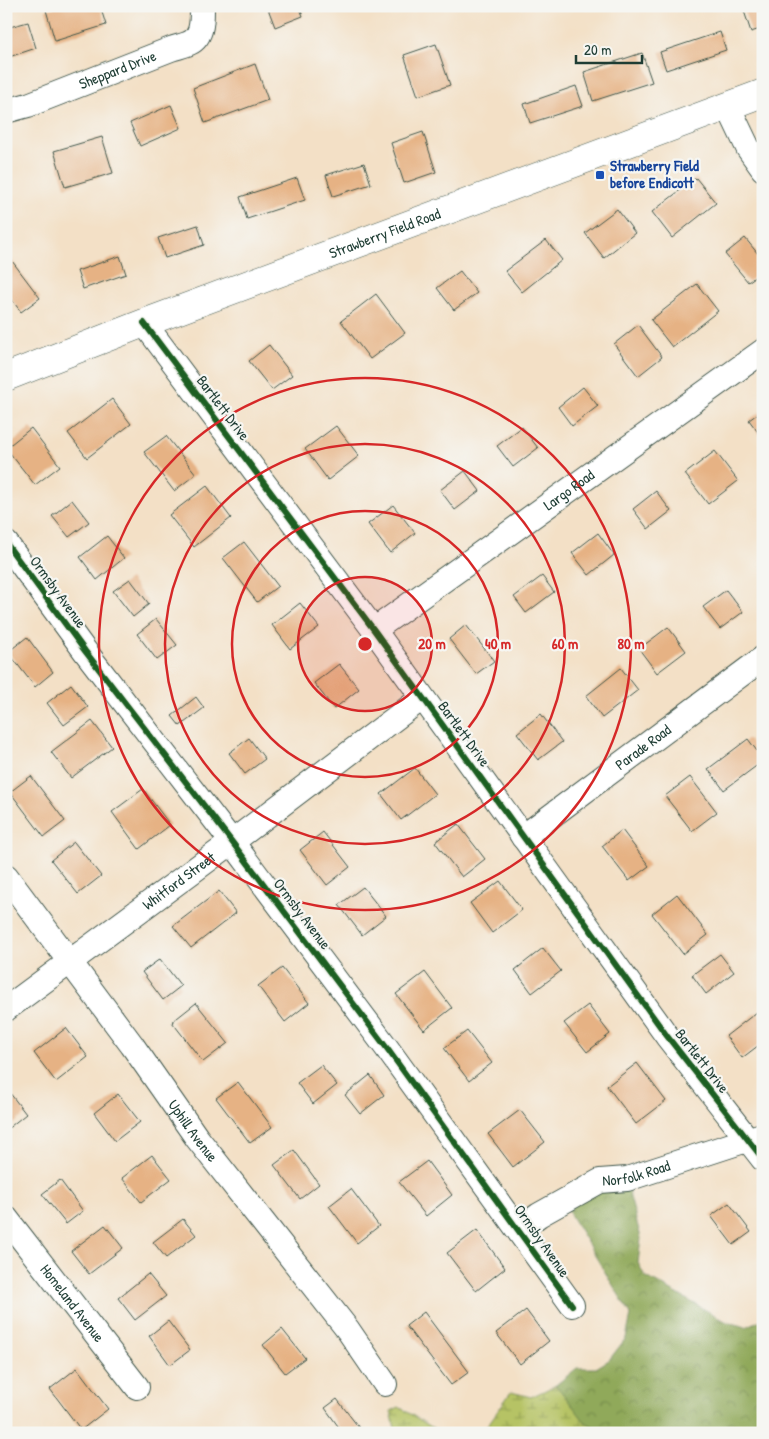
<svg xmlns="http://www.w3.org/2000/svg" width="769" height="1439" font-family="'Patrick Hand',sans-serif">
  <defs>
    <pattern id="forest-crowns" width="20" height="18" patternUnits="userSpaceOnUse" patternTransform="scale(1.25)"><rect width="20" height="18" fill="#90a95a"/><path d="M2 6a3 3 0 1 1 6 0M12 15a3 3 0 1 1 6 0" fill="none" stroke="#758b4b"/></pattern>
    <pattern id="wetland-marsh" width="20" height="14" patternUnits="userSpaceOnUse" patternTransform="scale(1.25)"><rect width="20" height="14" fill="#b6c365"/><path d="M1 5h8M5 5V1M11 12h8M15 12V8" fill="none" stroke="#93a054"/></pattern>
  </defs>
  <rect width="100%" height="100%" fill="#f6f6f2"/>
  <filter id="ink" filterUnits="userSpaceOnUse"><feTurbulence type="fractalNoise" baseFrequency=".02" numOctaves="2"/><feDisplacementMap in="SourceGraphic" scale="10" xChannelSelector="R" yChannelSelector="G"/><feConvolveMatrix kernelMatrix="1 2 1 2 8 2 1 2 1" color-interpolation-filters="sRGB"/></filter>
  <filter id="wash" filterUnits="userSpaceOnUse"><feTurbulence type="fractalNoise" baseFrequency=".0096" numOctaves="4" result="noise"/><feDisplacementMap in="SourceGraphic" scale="20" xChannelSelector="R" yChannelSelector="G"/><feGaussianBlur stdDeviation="1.12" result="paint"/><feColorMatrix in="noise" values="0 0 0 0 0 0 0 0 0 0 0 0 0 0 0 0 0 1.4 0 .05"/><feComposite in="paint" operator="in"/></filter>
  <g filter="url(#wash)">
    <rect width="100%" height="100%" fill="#f3e0c6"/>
    <polygon fill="url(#forest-crowns)" stroke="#587347" points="626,1182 641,1238 638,1263 645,1276 727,1322 746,1327 763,1319 763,1433 605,1433 585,1422 556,1385 577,1368 596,1368 609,1360 626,1338 631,1315 568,1211 566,1204"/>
    <g fill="url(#wetland-marsh)" stroke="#6a804c">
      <polygon points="556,1385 585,1422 605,1433 482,1433 511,1392 531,1397"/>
      <polygon points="399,1407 441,1433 396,1433 391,1411"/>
    </g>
    <g id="blocks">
      <g fill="#e6b284">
        <polygon points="59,6 100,6 106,25 55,41 46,10"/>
        <polygon points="267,6 299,6 303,16 275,27"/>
        <polygon points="758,6 763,6 763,28 751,32 744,11"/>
        <polygon points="28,22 36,48 6,58 6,28"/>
        <polygon points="720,32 726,50 666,70 660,52"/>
        <polygon points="436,44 450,85 418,96 404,55"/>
        <polygon points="642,53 652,82 593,101 584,72"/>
        <polygon points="255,64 268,100 205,123 193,88"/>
        <polygon points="576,86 583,106 530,123 524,104"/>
        <polygon points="171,105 181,128 140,146 130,123"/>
        <polygon points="423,132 436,172 404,183 391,143"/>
        <polygon points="102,137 113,173 65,187 54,151"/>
        <polygon points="364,163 371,184 333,196 326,175"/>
        <polygon points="297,178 305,200 247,219 240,197"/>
        <polygon points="696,178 716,203 672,238 652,212"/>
        <polygon points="617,209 635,233 604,258 585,233"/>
        <polygon points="198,225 204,245 165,258 158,238"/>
        <polygon points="745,238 763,260 763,271 748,282 725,254"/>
        <polygon points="546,240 562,260 522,292 505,271"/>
        <polygon points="6,253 40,298 21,312 6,292"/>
        <polygon points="120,256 126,274 83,289 77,271"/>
        <polygon points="460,271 477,293 454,310 437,288"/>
        <polygon points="697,284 718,311 672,347 651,320"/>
        <polygon points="376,294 405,333 370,359 341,321"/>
        <polygon points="638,325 662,357 638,376 614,344"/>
        <polygon points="269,345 292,375 272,390 249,361"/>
        <polygon points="583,387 598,406 572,426 558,407"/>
        <polygon points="112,399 131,424 87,458 68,433"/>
        <polygon points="763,410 763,439 749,420"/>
        <polygon points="336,426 359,456 328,480 305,449"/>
        <polygon points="522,427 538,448 513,467 497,446"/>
        <polygon points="31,428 60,466 35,485 6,448"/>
        <polygon points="166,436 196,474 174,491 144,452"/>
        <polygon points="715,451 738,481 708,504 685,474"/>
        <polygon points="465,471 480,491 455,510 440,490"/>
        <polygon points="207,486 231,518 194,547 169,515"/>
        <polygon points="656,491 671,511 648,529 633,509"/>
        <polygon points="72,500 89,522 69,537 52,516"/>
        <polygon points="393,505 415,533 390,553 368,524"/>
        <polygon points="598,533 614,555 589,575 572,553"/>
        <polygon points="107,536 124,558 97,580 80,557"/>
        <polygon points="244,542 278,586 257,602 223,558"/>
        <polygon points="542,576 554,592 526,613 514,597"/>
        <polygon points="130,579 149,604 133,617 113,591"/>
        <polygon points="726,590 743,612 720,629 703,607"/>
        <polygon points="300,603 319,627 290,649 272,625"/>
        <polygon points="156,619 177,645 157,660 137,634"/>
        <polygon points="466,625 494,661 476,674 449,639"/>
        <polygon points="668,627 686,651 657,673 639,649"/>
        <polygon points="27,637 53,672 35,687 8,652"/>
        <polygon points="339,664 359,689 334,709 314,683"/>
        <polygon points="621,668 638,690 602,718 586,696"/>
        <polygon points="71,684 88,707 64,725 47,703"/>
        <polygon points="196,697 204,708 180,726 172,716"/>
        <polygon points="541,714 562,742 538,760 517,733"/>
        <polygon points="92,721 112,747 71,778 51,752"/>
        <polygon points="249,738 265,759 245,774 229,753"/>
        <polygon points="748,739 763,759 763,761 724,790 708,769"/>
        <polygon points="415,768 435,794 401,820 381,794"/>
        <polygon points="31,776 65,821 44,837 10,792"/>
        <polygon points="690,777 717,812 692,831 665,796"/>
        <polygon points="143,789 170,825 139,849 112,812"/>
        <polygon points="458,824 485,859 462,877 435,842"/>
        <polygon points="622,830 649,866 629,881 602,846"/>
        <polygon points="323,832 350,867 327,885 300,850"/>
        <polygon points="74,842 101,876 78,894 51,860"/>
        <polygon points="500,881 522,910 492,933 470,903"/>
        <polygon points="363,887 386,916 362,935 339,905"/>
        <polygon points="219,891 236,913 191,948 173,926"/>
        <polygon points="677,894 708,935 683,954 652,914"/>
        <polygon points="543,948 561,971 532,993 515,970"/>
        <polygon points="720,954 734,972 706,994 692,975"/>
        <polygon points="160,959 181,986 163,1000 142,972"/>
        <polygon points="282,968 309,1003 285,1022 258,986"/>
        <polygon points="425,972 452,1008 424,1030 396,994"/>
        <polygon points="196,1003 228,1043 203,1062 172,1022"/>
        <polygon points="588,1005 610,1034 587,1052 564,1023"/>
        <polygon points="757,1012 763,1020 763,1042 742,1058 726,1036"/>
        <polygon points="66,1028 88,1057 56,1082 34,1053"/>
        <polygon points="467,1031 492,1063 469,1081 444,1048"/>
        <polygon points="637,1063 666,1101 636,1124 607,1086"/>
        <polygon points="321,1065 337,1085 313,1104 297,1083"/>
        <polygon points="370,1075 384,1095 360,1114 345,1095"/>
        <polygon points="238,1082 272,1127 250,1143 216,1098"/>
        <polygon points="6,1088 26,1114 6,1130"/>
        <polygon points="118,1094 140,1122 115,1141 94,1113"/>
        <polygon points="520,1110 545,1142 513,1167 488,1134"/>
        <polygon points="294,1150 319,1184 300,1199 274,1165"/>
        <polygon points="152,1155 171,1179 141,1202 122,1178"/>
        <polygon points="427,1161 452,1195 426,1216 399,1182"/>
        <polygon points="60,1180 83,1211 66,1224 42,1194"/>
        <polygon points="351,1189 379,1226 357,1243 329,1206"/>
        <polygon points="729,1203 751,1232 733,1245 711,1216"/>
        <polygon points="183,1219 196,1235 166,1258 153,1242"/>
        <polygon points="105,1225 123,1248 89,1274 71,1251"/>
        <polygon points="477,1230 505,1268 476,1291 447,1253"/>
        <polygon points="148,1274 166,1296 135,1320 118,1298"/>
        <polygon points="526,1310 549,1341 520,1364 496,1333"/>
        <polygon points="424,1312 469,1372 451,1385 406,1326"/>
        <polygon points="168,1321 190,1350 170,1365 149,1336"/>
        <polygon points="282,1329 305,1358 285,1373 263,1345"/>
        <polygon points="77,1368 108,1409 81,1430 50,1389"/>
        <polygon points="337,1399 363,1433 343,1433 325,1408"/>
      </g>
    </g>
  </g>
  <g filter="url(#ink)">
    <use href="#blocks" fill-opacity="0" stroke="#3f554a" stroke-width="1"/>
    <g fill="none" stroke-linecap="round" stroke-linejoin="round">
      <g stroke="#3f554a" stroke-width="26">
        <g id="minor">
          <polyline points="728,106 748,148 763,169"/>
          <path id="s1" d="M6,111L28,105L171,49C177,47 182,46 187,44C203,39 202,20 202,6"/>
          <polyline points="144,323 374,630 667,1036 763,1159"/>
          <polyline points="6,543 85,651 232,842 386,1047 572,1305"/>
          <path id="s2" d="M374,630L763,351"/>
          <path id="s3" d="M523,837L763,658"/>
          <path id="s4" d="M6,876L132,1045L197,1138L348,1330L385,1384"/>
          <path id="s5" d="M6,1009L232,842L422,698"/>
          <path id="s6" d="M6,1218L137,1387"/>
          <path id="s7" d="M519,1230L539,1215L600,1181L627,1179L762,1135"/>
        </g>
      </g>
      <g stroke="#3f554a" stroke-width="29">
        <g id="tertiary">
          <path id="s8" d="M6,377L144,323L763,93"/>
        </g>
      </g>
      <use href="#minor" stroke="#fff" stroke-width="24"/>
      <use href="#tertiary" stroke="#fff" stroke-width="28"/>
      <g stroke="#f6f6f2" stroke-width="9">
        <g id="cycleway">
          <polyline points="144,323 374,630 667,1036 763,1159"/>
          <polyline points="6,543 85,651 232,842 386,1047 572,1305"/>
        </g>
      </g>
      <use href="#cycleway" stroke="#1b5e20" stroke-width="6"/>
    </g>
  </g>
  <circle cx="365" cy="644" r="67" fill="#d62828" fill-opacity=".12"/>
  <g fill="none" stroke="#d62828" stroke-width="2.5">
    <circle cx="365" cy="644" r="67"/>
    <circle cx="365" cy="644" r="133"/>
    <circle cx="365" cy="644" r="200"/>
    <circle cx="365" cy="644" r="266"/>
  </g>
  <rect fill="#1a4fb4" stroke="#f6f6f2" stroke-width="2" x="595" y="170" width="10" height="10" rx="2.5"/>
  <g text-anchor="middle" stroke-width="4.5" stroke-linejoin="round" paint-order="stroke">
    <g font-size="15" fill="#1f3d34" stroke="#f6f6f2">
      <text dy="5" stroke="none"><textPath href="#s1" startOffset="119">Sheppard Drive</textPath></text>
      <text dy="5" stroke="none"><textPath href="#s8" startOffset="405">Strawberry Field Road</textPath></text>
      <text transform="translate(223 408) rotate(53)" y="5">Bartlett Drive</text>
      <text dy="5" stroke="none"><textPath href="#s2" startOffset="240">Largo Road</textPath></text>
      <text transform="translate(58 592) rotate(54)" y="5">Ormsby Avenue</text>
      <text transform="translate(464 734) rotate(54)" y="5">Bartlett Drive</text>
      <text dy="5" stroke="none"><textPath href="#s3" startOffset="150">Parade Road</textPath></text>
      <text dy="5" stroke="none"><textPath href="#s5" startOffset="215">Whitford Street</textPath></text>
      <text transform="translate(302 914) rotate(53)" y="5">Ormsby Avenue</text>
      <text transform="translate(702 1061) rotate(52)" y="5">Bartlett Drive</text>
      <text dy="5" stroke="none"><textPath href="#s4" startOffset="316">Uphill Avenue</textPath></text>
      <text dy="5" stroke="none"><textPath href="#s7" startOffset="132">Norfolk Road</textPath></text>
      <text transform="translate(542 1241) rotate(55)" y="5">Ormsby Avenue</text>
      <text dy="5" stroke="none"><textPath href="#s6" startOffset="108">Homeland Avenue</textPath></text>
    </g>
    <g font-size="15" font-weight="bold" fill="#164399" stroke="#f6f6f2" text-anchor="start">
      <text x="610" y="171">Strawberry Field<tspan x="610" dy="17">before Endicott</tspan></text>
    </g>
  </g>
  <circle cx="365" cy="644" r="8" fill="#d62828" stroke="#f6f6f2" stroke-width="2.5"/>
  <g font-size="15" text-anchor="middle" font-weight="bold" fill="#d62828" stroke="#f6f6f2" stroke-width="4.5" stroke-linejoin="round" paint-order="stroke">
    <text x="432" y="649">20 m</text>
    <text x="498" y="649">40 m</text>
    <text x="565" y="649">60 m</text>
    <text x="631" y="649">80 m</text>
  </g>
  <rect width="769" height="1439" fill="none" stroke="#f6f6f2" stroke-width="25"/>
  <path d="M576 55v8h66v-8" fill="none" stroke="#1f3d34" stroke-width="2.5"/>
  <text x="584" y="55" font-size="15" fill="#1f3d34" stroke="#f6f6f2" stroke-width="4" paint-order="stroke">20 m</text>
</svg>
